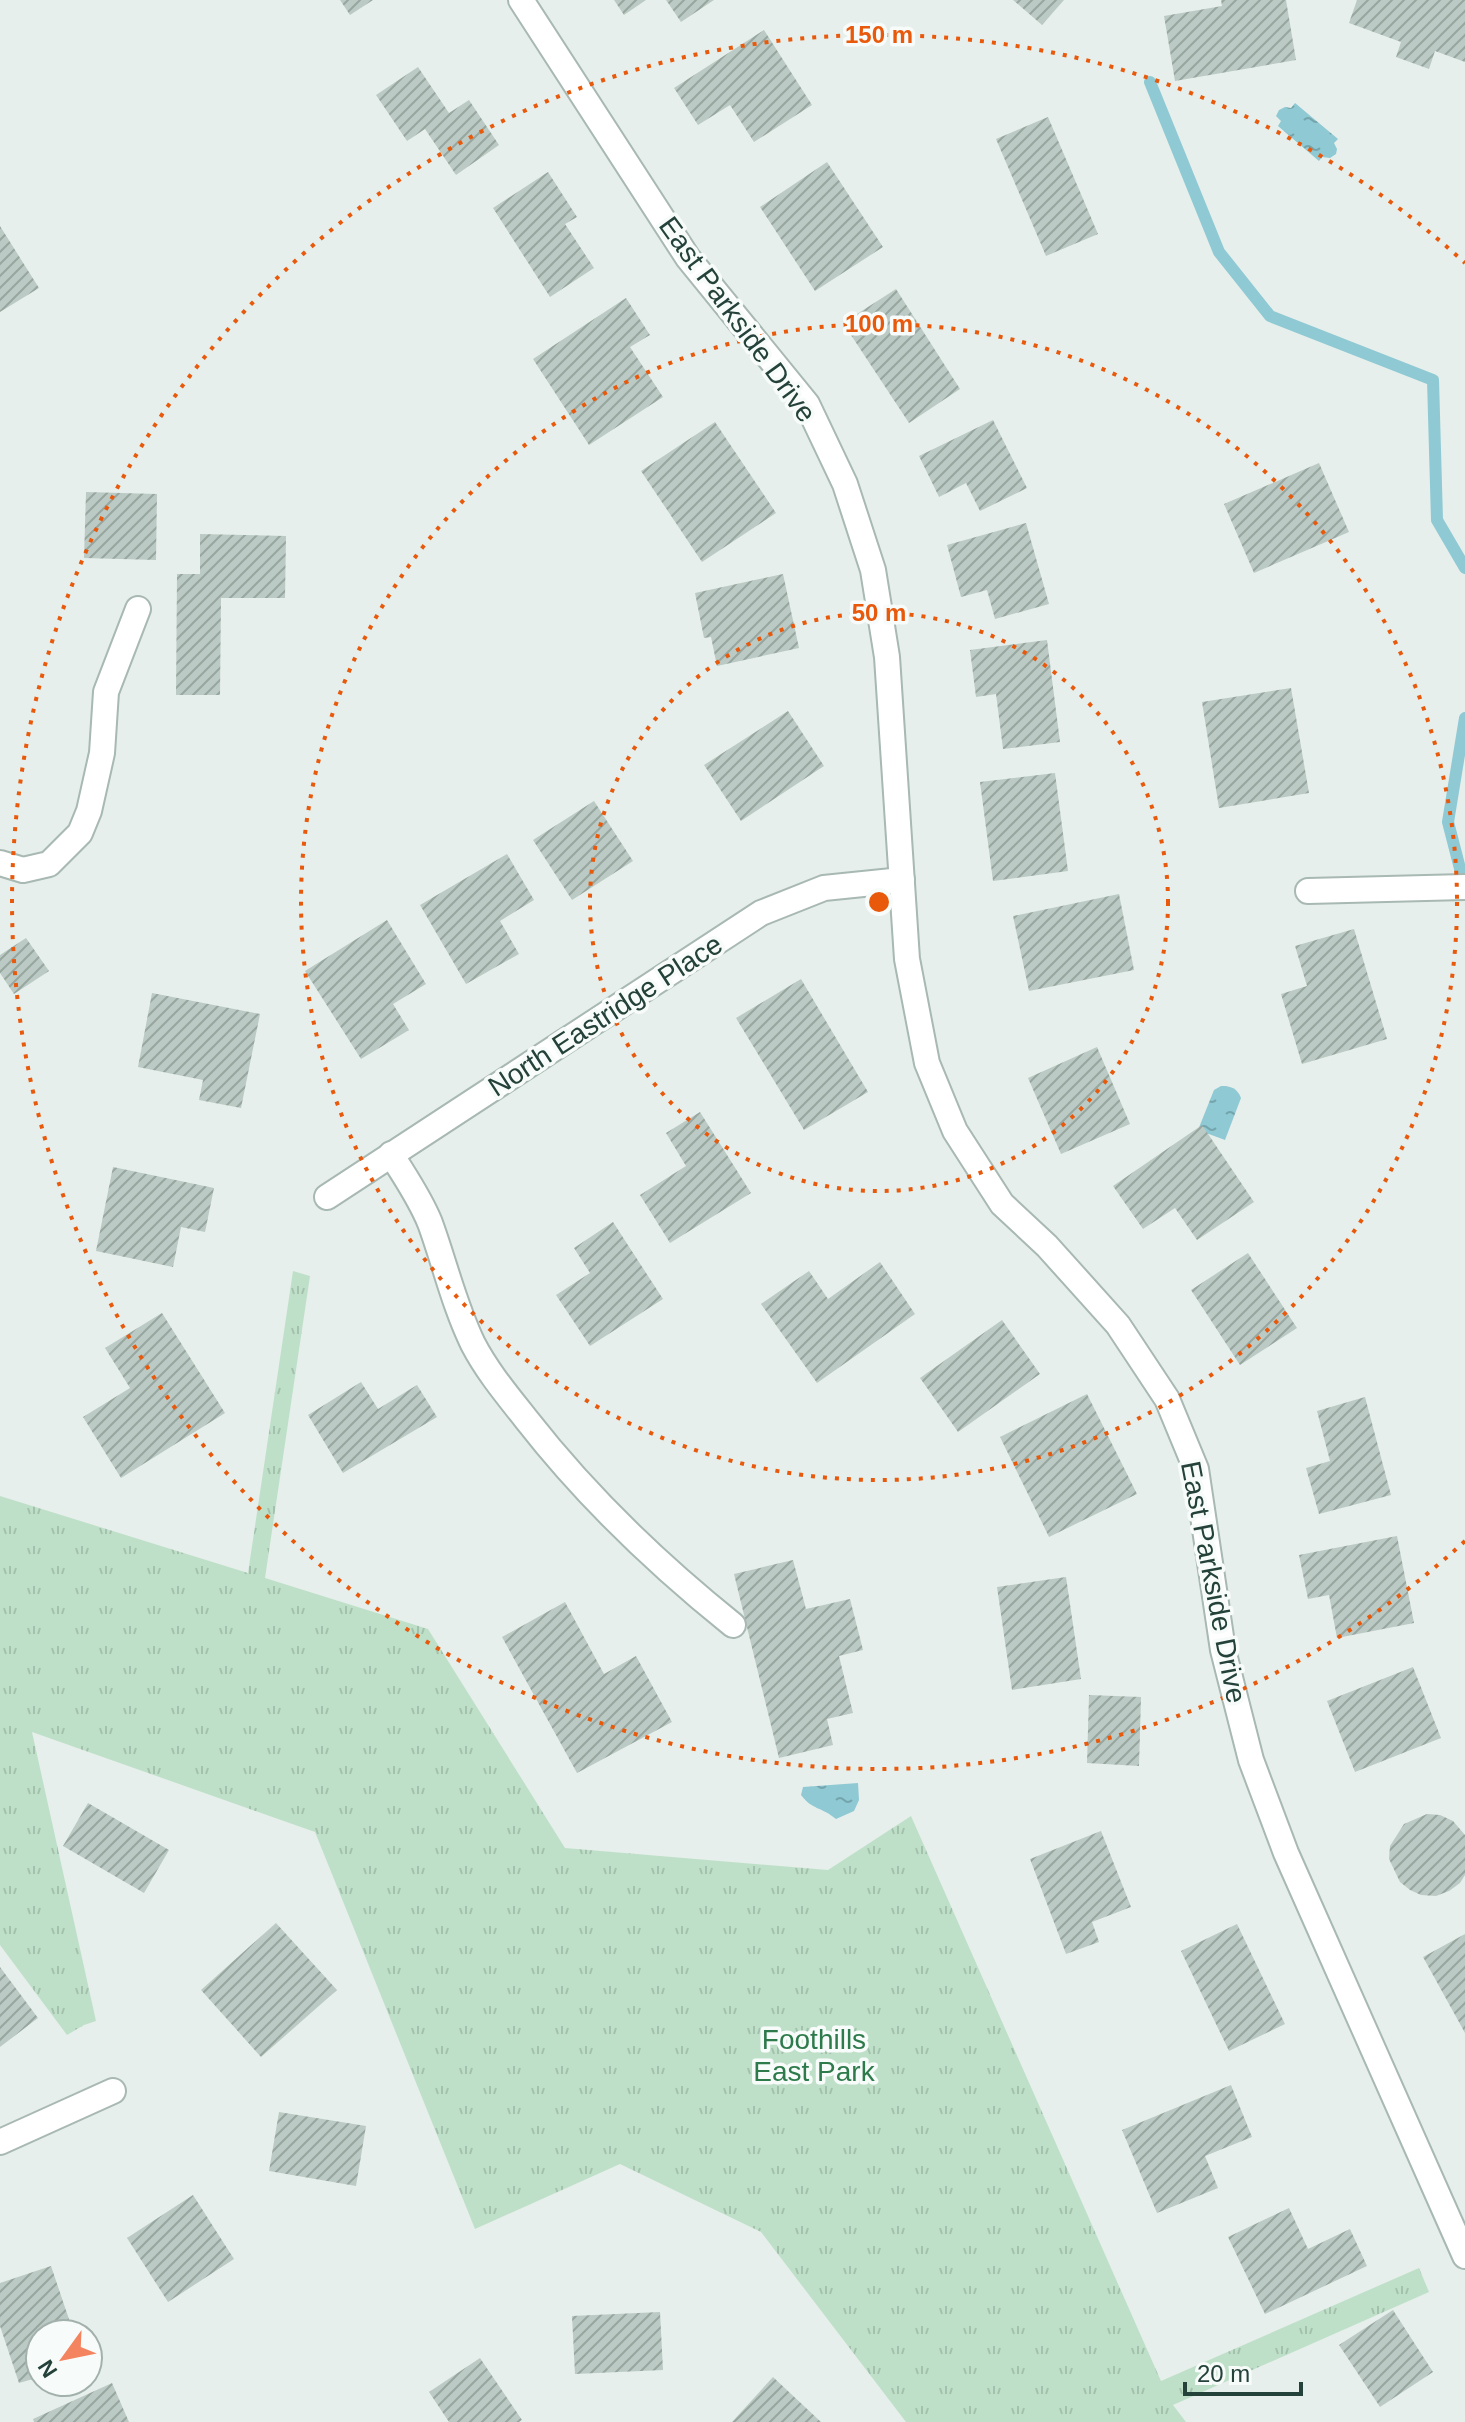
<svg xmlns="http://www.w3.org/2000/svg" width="1465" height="2422" font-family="Helvetica,sans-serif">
  <defs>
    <pattern id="park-tufts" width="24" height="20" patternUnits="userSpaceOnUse" patternTransform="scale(2)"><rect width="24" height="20" fill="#bfe0c8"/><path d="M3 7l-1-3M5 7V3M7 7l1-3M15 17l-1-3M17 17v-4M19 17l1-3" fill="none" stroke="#a4c1ad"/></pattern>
    <pattern id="water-ripples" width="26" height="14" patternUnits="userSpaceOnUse" patternTransform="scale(2)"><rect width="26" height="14" fill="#8ec9d4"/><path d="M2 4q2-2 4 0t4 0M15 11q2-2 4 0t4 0" fill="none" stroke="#74a5ad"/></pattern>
    <pattern id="building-hatch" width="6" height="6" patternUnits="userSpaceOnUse" patternTransform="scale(2)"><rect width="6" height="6" fill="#bbcac4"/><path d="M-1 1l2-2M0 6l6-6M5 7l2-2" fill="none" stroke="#98a6a0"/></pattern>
  </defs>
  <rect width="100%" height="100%" fill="#e6efeb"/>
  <polygon fill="url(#park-tufts)" points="293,1271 310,1276 265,1578 428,1629 565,1848 828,1870 911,1816 1161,2381 1419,2268 1429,2292 1173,2405 1186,2422 906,2422 761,2232 620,2164 475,2229 315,1832 32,1732 96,2021 84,2025 67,2035 0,1945 0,1496 248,1573"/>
  <g fill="url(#water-ripples)">
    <polygon points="1295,103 1338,139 1334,143 1337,149 1336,154 1330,158 1322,157 1319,161 1278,126 1281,121 1276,116 1279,110 1285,107 1291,108"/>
    <path d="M1221,1086C1231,1086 1237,1088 1241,1098L1225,1140L1198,1130L1214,1090Z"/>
    <path d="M858,1783L859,1800L854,1811L836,1819C822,1807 812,1810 801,1795L803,1787Z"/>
  </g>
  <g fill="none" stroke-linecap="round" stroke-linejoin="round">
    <g stroke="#8ec9d4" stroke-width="12">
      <polyline points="1150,82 1219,252 1270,316 1433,380 1437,520 1465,568"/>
      <polyline points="1465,888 1448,822 1465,718"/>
    </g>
  </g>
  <g fill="url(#building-hatch)">
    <polygon points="340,0 373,0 350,15"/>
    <polygon points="614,0 646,0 624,15"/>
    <polygon points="666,0 714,0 681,22"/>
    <polygon points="1013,0 1064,0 1042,25"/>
    <polygon points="1221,0 1286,0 1296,60 1175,81 1164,16 1222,6"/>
    <polygon points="1357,0 1465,0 1465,62 1435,51 1429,69 1396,57 1401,42 1349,23"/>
    <polygon points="764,30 812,105 754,142 730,105 698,125 674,88"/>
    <polygon points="418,67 449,113 469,100 499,145 456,175 425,129 407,141 376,95"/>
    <polygon points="1048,117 1098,234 1046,256 996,139"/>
    <polygon points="827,162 883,247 815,291 760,207"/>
    <polygon points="548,172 577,217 565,224 594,268 550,297 493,208"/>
    <polygon points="0,226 39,288 0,312"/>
    <polygon points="896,289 960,389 909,423 843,323"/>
    <polygon points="626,298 650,335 630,347 663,397 589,445 533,359"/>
    <polygon points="993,420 1027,488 980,511 966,483 939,497 919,456"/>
    <polygon points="715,422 776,513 702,562 641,471"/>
    <polygon points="1319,463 1349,532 1254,573 1224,504"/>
    <polygon points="86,492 157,494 156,560 84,558"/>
    <polygon points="1026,523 1049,604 995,619 987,590 961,597 947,545"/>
    <polygon points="200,534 286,536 285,598 221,598 220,695 176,695 177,574 200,574"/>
    <polygon points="783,574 799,648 717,666 711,637 704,638 695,593"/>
    <polygon points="1047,640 1060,742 1003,749 996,694 976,697 970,650"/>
    <polygon points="1291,688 1309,793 1219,808 1202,702"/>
    <polygon points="788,711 824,766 741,821 704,765"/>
    <polygon points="1055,773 1068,871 993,881 980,782"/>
    <polygon points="594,801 633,861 572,900 533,840"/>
    <polygon points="507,854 534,900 500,921 519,954 466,984 420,905"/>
    <polygon points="1119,894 1134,970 1029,991 1013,916"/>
    <polygon points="387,920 426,984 393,1004 409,1030 361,1059 305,971"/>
    <polygon points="1354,929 1387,1039 1302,1064 1281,994 1307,986 1295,946"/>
    <polygon points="26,938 49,971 14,994 0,973 0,955"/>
    <polygon points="801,979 868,1092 804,1130 736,1018"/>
    <polygon points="152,993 260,1014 241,1108 199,1100 203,1080 138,1067"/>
    <polygon points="1097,1047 1130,1124 1061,1154 1028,1078"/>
    <polygon points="700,1112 751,1193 670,1243 640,1195 686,1166 666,1133"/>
    <polygon points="1202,1125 1254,1202 1197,1240 1175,1208 1143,1229 1113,1186"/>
    <polygon points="113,1167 214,1188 205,1232 181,1227 173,1267 96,1251"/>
    <polygon points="613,1222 663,1299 590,1346 556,1295 590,1273 574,1248"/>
    <polygon points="1248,1253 1297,1328 1240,1365 1191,1290"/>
    <polygon points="880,1262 915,1314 817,1383 761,1304 809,1271 828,1299"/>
    <polygon points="162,1313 225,1413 121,1478 83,1417 130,1388 105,1348"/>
    <polygon points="1002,1320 1040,1374 958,1432 920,1378"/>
    <polygon points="361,1382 378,1409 417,1385 437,1417 343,1473 308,1415"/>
    <polygon points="1087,1394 1137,1494 1049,1537 1000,1437"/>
    <polygon points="1365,1397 1391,1495 1319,1514 1306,1468 1330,1461 1317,1411"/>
    <polygon points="1397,1536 1414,1623 1337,1638 1329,1595 1308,1599 1299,1555"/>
    <polygon points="793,1560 806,1609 850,1599 863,1650 839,1656 853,1713 827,1719 833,1745 779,1758 734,1574"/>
    <polygon points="1066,1577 1081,1679 1012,1690 997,1587"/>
    <polygon points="565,1602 604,1674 636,1656 672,1722 577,1773 502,1637"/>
    <polygon points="1413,1667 1441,1738 1355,1772 1327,1701"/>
    <polygon points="1089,1695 1141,1697 1139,1766 1087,1763"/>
    <polygon points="88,1803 169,1850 144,1893 63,1846"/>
    <polygon points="1427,1814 1440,1815 1453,1821 1465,1835 1465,1875 1460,1883 1449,1891 1436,1896 1421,1895 1410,1890 1400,1882 1389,1859 1390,1846 1404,1824"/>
    <polygon points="1101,1831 1131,1907 1092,1922 1099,1942 1066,1954 1030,1859"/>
    <polygon points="276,1923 337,1990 261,2057 201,1990"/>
    <polygon points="1237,1924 1285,2024 1229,2051 1181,1951"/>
    <polygon points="1465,1934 1465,2033 1423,1957"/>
    <polygon points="0,1967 38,2018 0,2047"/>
    <polygon points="1231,2085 1252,2137 1205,2156 1218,2188 1157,2213 1122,2130"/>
    <polygon points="279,2112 366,2126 356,2186 269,2171"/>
    <polygon points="193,2195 234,2259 168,2302 127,2238"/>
    <polygon points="1289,2208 1308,2249 1350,2229 1367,2266 1265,2314 1228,2237"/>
    <polygon points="51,2266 74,2334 40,2334 40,2377 19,2383 0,2326 0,2283"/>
    <polygon points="1393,2310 1433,2372 1380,2407 1339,2345"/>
    <polygon points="660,2312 663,2370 575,2374 572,2316"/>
    <polygon points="480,2358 522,2420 519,2422 449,2422 429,2392"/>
    <polygon points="773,2377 821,2422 732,2422"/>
    <polygon points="112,2383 129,2422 34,2422 33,2419"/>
  </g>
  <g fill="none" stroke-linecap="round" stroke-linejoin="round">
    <g stroke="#a8b8b2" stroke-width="28">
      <g id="minor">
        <polyline points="521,0 688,258 807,404 845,484 873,570 887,657 907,959 927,1063 955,1131 1002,1204 1047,1246 1118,1325 1167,1399 1196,1469 1223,1650 1251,1760 1286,1853 1465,2256"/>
        <polyline points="0,863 23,870 49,864 80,833 89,811 102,753 106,692 138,609"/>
        <polyline points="1308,891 1465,887"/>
        <path d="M391,1154C405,1177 420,1198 430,1223C445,1264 454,1305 473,1344C487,1371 507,1395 526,1419C586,1496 657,1564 733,1625"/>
        <polyline points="327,1197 761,913 824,888 902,880"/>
        <polyline points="0,2142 113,2091"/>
      </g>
    </g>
    <use href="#minor" stroke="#fff" stroke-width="24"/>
  </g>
  <g fill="none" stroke="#e8590c" stroke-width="4" stroke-dasharray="4 8">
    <circle cx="879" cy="902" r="289"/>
    <circle cx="879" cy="902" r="578"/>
    <path d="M1465 1541A867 867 0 1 1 1465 263"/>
  </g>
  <g text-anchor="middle" stroke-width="7" stroke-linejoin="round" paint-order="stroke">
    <g font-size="28" fill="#24423a" stroke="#f7fbf9">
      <text transform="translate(738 319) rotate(54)" y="10">East Parkside Drive</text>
      <text transform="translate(605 1015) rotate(-33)" y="10">North Eastridge Place</text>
      <text transform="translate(1214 1582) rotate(79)" y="10">East Parkside Drive</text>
    </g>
    <g font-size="28" fill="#2d7a4b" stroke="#f7fbf9">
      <text x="814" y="2049">Foothills<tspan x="814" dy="32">East Park</tspan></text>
    </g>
  </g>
  <circle cx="879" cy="902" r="12" fill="#e8590c" stroke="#f7fbf9" stroke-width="4"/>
  <g font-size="24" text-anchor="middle" font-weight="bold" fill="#e8590c" stroke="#f7fbf9" stroke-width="7" stroke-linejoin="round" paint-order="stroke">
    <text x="879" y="43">150 m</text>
    <text x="879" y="332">100 m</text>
    <text x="879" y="621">50 m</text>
  </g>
  <g transform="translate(64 2358) rotate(237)"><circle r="38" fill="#f7fbf9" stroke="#a3b1ad" stroke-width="2"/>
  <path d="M0-6L14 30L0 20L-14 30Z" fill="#f4845f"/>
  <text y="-12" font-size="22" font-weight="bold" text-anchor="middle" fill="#24423a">N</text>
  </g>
  <path d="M1185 2382v12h116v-12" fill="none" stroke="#24423a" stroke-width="4"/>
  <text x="1197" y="2382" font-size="24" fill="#24423a" stroke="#f7fbf9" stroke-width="6" paint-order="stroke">20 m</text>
</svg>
